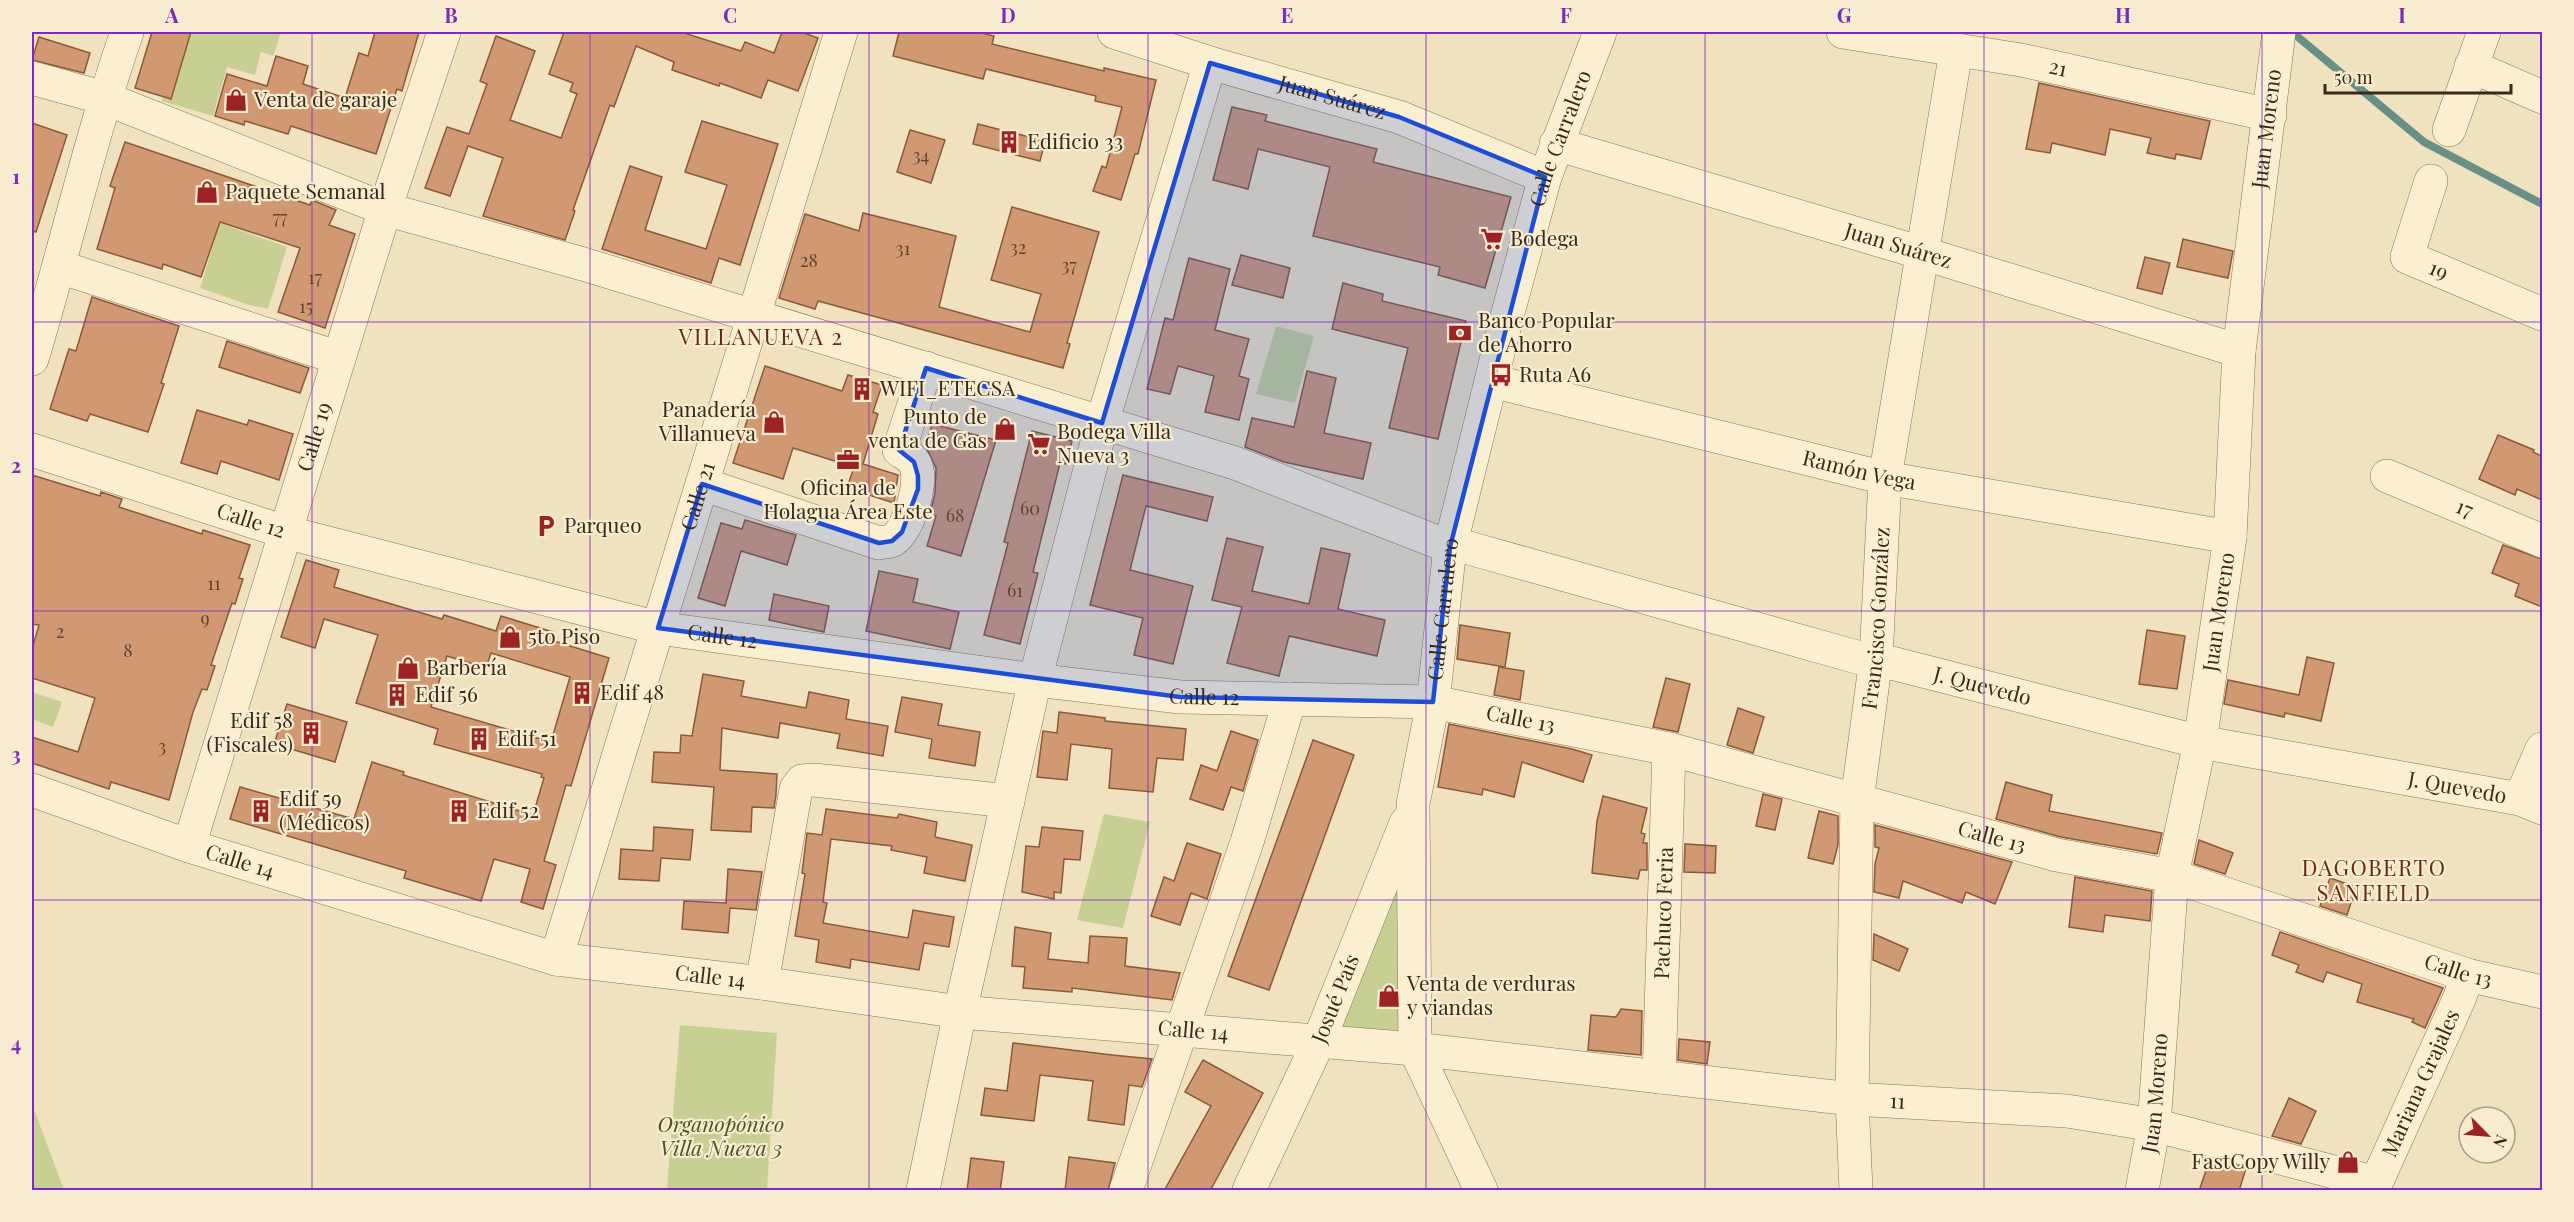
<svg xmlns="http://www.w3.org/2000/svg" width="2574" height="1222" font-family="'Playfair Display',serif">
  <rect width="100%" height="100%" fill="#f0e1bf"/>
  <g fill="#c8cf92">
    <polygon points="189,32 281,32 273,56 261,52 255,75 227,67 213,116 162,101 163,97 171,99 191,33"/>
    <polygon points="220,223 287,247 268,309 249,305 200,288"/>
    <polygon points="1276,326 1314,336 1295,403 1256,394"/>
    <polygon points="32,692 62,702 53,727 32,719"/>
    <polygon points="1413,804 1415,1049 1318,1043"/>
    <polygon points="1104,814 1150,822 1123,928 1077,920"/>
    <polygon points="680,1025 777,1033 767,1190 667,1190"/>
    <polygon points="32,1104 64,1190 32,1190"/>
  </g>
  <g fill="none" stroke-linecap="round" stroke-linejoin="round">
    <polyline stroke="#699086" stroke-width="8" points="2292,32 2424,142 2542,204"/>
  </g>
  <g fill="#d19972" stroke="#8a5a3a" stroke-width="1.5" fill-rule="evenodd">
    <polygon points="152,32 191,32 171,99 135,88"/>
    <polygon points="375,32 419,32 402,91 397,89 376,154 291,126 288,134 245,121 244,125 215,116 227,74 267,86 276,56 308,66 303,84 345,98 359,53 368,56"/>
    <polygon points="564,32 681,32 741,51 745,42 774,53 782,32 801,32 818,38 798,91 768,80 761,98 720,83 719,86 672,70 674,62 636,46 614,107 610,105 573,210 575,211 565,240 483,216 503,158 468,146 450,196 425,188 447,127 469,134 487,84 480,81 496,36 535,51 510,120 561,138 577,94 570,91 573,83 549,74"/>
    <polygon points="899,32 977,32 994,36 992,44 1104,71 1104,68 1156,80 1138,154 1135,154 1121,200 1093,191 1102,166 1106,168 1122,107 1095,101 1096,96 986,69 983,79 893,56"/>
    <polygon points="39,37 90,53 84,73 32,60"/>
    <polygon points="2039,83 2210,121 2201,159 2176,154 2175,159 2147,153 2151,138 2110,129 2105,155 2052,143 2050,153 2026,149"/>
    <polygon points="1232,107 1267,115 1265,121 1377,149 1373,162 1511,197 1485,288 1438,275 1440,267 1313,236 1330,167 1258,149 1248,189 1213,180"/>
    <polygon points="702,121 778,144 740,265 719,258 711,283 602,249 630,166 662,177 645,230 706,249 727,185 685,172"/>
    <polygon points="32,123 67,135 36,232 32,231"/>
    <polygon points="978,124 1045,141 1040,161 973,144"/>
    <polygon points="910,130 945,140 931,183 897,172"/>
    <polygon points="125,142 310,205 312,200 336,210 329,225 355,234 325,328 278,312 300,248 220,222 201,277 163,264 162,269 97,249 115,188 110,186"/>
    <polygon points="1012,207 1099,232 1067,343 1070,344 1063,368 818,301 815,309 779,298 805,214 859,231 863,213 956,236 939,307 1030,332 1041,294 991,280"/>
    <polygon points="2183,239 2233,251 2228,278 2177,267"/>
    <polygon points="1241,255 1290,268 1283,298 1232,285"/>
    <polygon points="2145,257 2170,263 2162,294 2137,288"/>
    <polygon points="1189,258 1230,269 1215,330 1249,339 1239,376 1249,379 1239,420 1205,412 1214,376 1178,366 1170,394 1147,389 1165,318 1173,320"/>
    <polygon points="1343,283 1383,294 1382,301 1466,321 1438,439 1389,428 1408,348 1332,329"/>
    <polygon points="92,297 179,326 161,383 164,384 148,432 90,414 87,421 50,409 69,349 76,351"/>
    <polygon points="227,341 309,368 300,393 219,367"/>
    <polygon points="765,366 842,391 848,375 882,385 873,412 878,414 863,464 898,475 894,503 847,488 854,467 793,448 783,479 733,463"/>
    <polygon points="1307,371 1336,378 1324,433 1371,443 1363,479 1284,462 1245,447 1252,418 1294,427"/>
    <polygon points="197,410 247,425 249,420 293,434 279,480 221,461 217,474 181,463"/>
    <polygon points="932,424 996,440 961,556 927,546 936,516 930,514 935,493 936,468 926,447"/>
    <polygon points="1032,431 1072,441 1066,464 1060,463 1033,572 1038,573 1020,644 984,635 1008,543 1004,542"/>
    <polygon points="2498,435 2534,450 2533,452 2542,456 2542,500 2517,489 2515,495 2479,479"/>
    <polygon points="32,475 100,496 101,492 122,499 119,507 202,534 203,530 250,545 239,578 243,579 235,604 232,603 211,665 215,666 207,690 202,689 193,712 169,800 111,782 109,789 32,763 32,737 78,752 95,698 32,678 32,649 39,625 32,624"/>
    <polygon points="1123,475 1213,497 1207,521 1146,506 1130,570 1193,586 1173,664 1134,655 1143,618 1090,605"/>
    <polygon points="745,520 796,535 787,565 741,551 725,606 698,598 721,523 742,529"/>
    <polygon points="1227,538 1263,547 1252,591 1309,604 1321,548 1350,554 1338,609 1385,620 1377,656 1289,636 1279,676 1227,663 1242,607 1212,600"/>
    <polygon points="2503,545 2542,559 2542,607 2515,596 2519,584 2492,573"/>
    <path d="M306,560L339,570L334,587L442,619L444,615L496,631L501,616L553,632L551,640L609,658L571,786L566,785L544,861L556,865L543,909L521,902L530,869L494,859L481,901L404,878L406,871L230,819L240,787L354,819L372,762L404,772L403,775L533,815L544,778L541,777L542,774L434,744L438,729L356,703L378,635L324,619L315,648L281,637ZM491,653L570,677L551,742L431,707L447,656L486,668Z"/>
    <polygon points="879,571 918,579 913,602 959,612 950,649 866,631"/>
    <polygon points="774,594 829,606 824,632 769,620"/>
    <polygon points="1460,625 1510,633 1505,667 1457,659"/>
    <polygon points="2147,630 2185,636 2177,689 2139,684"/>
    <polygon points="2307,657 2334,663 2321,721 2285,713 2284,717 2224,704 2228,680 2299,695"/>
    <polygon points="1499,667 1524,671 1520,700 1494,695"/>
    <polygon points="703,674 744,681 741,696 806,708 809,692 849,700 846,719 888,726 883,756 837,748 840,734 780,723 778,738 722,728 720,770 777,774 776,795 774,808 752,807 751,832 711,830 714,787 652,782 654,752 680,753 681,735 692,736"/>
    <polygon points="1666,678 1690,684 1678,732 1653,727"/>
    <polygon points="902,697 942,704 938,725 980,732 975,766 929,758 932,739 895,732"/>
    <polygon points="287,704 347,722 335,762 274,744"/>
    <polygon points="1738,708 1764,717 1753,753 1727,745"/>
    <polygon points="1059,712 1105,718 1105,721 1186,729 1183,760 1157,758 1153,792 1109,788 1112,749 1071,744 1067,780 1037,777 1043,731 1057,733"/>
    <polygon points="1449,724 1572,749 1592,755 1583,782 1522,762 1514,797 1483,789 1482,795 1438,787"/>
    <polygon points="1231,731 1258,740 1243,791 1231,787 1223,810 1190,799 1201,765 1217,771"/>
    <polygon points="1313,740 1354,755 1269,990 1228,976"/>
    <polygon points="2006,782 2052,795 2049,811 2162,833 2157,854 2061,837 1996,819"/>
    <polygon points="1763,794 1782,799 1775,830 1756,826"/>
    <polygon points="1603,796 1647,808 1641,833 1645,834 1643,843 1647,843 1647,870 1640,870 1638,879 1592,873 1597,821"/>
    <polygon points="826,809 897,818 899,814 937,822 935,837 972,845 965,881 924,873 927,857 891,850 892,846 831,839 823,902 827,903 823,923 908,938 913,910 954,917 949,947 924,943 919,970 851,959 850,968 816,962 819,940 795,936 805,874 802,873 807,833 822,835"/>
    <polygon points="1819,811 1838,816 1838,845 1833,864 1808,858"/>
    <polygon points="1875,825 2012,862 1995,904 1966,892 1962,903 1903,881 1899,898 1874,892 1875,864 1879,848 1875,847"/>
    <polygon points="654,827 693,830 690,860 661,858 659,881 619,879 621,849 653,851"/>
    <polygon points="1042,827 1083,831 1080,860 1064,859 1061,893 1054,892 1054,899 1022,892 1026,846 1039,847"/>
    <polygon points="2199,840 2233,853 2225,874 2194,864"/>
    <polygon points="1187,843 1221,854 1207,899 1191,893 1180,925 1151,916 1164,877 1174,881"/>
    <polygon points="1685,844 1716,846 1715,873 1684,872"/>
    <polygon points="728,869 762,872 756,910 730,908 728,933 682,929 684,901 726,903"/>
    <polygon points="2075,877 2152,891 2150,921 2105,915 2103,932 2069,927"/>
    <polygon points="2330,878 2356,887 2347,915 2320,906"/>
    <polygon points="1015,927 1051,933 1048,959 1088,963 1090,936 1127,938 1125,966 1180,973 1172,1000 1072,988 1072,992 1023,988 1025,967 1012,966"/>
    <polygon points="2280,932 2443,988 2425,1028 2412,1022 2414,1019 2357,1002 2362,984 2327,972 2323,982 2296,972 2299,965 2272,955"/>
    <polygon points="1874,934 1908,949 1899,971 1873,960"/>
    <polygon points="1621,1009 1642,1011 1641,1055 1588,1050 1591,1015 1616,1017"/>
    <polygon points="1679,1039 1710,1042 1707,1064 1678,1060"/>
    <polygon points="1013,1043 1112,1055 1152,1059 1142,1087 1129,1085 1124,1125 1088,1120 1093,1081 1040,1075 1034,1121 981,1115 985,1088 1007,1091"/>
    <polygon points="1203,1060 1263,1093 1210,1191 1164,1191 1211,1106 1185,1092"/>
    <polygon points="2289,1098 2316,1111 2301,1144 2272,1136"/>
    <polygon points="1069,1157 1115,1163 1108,1191 1065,1191"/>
    <polygon points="971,1158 1004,1162 1000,1191 967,1191"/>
    <polygon points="2210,1159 2246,1168 2239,1191 2199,1191"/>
  </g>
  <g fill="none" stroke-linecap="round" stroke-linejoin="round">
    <g stroke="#8a7256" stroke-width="34">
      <g id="minor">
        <path id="s1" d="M1114,32L1210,63L1399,117L1545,177"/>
        <path id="s2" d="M1843,32L2021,60L2270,115"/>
        <polyline points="2471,66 2542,97"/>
        <path id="s3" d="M32,78L104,98L385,209L583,264L1235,463L1450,547L1469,548L1864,659H1876L2200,742L2520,799L2542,808"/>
        <polyline points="2449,130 2484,32"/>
        <path id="s4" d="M1556,144L1922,253L2239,351"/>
        <path id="s5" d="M2431,181L2407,257L2542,314"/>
        <polyline points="60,267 339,358"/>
        <path d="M32,359C65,250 90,139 127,32"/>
        <path id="s6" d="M1492,381L1885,478L2230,537"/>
        <path id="s7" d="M32,450L285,532L658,628L1035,680L1180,697L1433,702L1669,749L2057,855L2172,876L2467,975L2542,992"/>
        <path id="s8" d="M2387,476L2542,541"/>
        <path d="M702,484L879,543C884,542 889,542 893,540C909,530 925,478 914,462C911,457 903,453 899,450L926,368"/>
        <path id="s9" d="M32,790L189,846L556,959L762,983L960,1012L1415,1049L1852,1099L2067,1111L2154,1125L2376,1183"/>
        <polyline points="2520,799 2542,749"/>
        <path id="s10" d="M189,846L385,209L444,32"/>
        <path id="s11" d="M556,959L841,32"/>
        <polyline points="762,983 796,789 802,781 814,780 1008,801"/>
        <path id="s12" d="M1659,1077L1669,749"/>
        <polyline points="923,1190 960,1012 1035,680 1102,423 1210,63"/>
        <polyline points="1126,1190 1247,842 1290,699"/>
        <path id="s13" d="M1249,1190L1318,1043L1406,823"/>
        <path id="s14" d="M1481,1190L1415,1049L1413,804L1433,702L1450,547L1506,320L1545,177L1600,32"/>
        <path id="s15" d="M1856,1190L1852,1099L1857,801L1876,659L1885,478L1956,51"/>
        <path id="s16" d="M2142,1190L2154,1125L2172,876L2200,742L2230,537L2239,351L2279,32"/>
        <path id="s17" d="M2373,1190L2460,997L2467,975"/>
      </g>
    </g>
    <use href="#minor" stroke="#fbefd2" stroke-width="33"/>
  </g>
  <path fill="#1d4ed8" fill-opacity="0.2" stroke="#1d4ed8" stroke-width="4.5" stroke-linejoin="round" d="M1210,63L1399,117L1545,177L1450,547L1433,702L1180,697L658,628L702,484L879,543L892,541L902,532L918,489V476L914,462L899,450L926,368L1102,423Z"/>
  <path fill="none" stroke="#7b2cbf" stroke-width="1.5" stroke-opacity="0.55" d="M312,32V1190M590,32V1190M869,32V1190M1148,32V1190M1426,32V1190M1705,32V1190M1984,32V1190M2262,32V1190M32,322H2542M32,611H2542M32,900H2542"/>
  <defs>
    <g id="shop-bare" transform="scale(1.8)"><path d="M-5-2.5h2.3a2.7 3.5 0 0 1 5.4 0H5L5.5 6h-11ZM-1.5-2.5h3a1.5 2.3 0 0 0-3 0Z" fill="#9c2223" stroke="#f7eccf" stroke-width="2.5" paint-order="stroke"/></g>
    <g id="building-bare" transform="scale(1.8)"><path d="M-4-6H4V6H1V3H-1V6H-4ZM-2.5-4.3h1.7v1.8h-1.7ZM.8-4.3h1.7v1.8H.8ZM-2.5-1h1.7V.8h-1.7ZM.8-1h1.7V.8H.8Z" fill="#9c2223" stroke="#f7eccf" stroke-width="2.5" paint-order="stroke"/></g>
    <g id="supermarket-bare" transform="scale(1.8)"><path d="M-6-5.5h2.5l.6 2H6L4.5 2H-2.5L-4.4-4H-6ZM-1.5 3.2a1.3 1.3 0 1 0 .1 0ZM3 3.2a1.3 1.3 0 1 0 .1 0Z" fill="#9c2223" stroke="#f7eccf" stroke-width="2.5" paint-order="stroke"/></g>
    <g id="bank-bare" transform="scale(1.8)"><path d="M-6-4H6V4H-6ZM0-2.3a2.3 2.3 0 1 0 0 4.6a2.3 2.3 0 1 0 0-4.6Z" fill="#9c2223" stroke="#f7eccf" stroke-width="2.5" paint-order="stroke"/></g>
    <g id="bus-bare" transform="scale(1.8)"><path d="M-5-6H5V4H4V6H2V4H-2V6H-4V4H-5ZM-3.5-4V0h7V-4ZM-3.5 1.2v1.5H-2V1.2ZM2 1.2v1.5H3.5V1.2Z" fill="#9c2223" stroke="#f7eccf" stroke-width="2.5" paint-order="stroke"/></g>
    <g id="office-bare" transform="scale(1.8)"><path d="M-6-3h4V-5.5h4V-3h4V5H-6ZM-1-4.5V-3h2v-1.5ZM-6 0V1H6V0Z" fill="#9c2223" stroke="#f7eccf" stroke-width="2.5" paint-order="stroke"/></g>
    <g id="parking-bare" transform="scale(1.8)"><path d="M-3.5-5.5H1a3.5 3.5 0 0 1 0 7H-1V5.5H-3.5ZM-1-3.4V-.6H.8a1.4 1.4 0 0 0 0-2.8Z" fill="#9c2223" stroke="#f7eccf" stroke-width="2.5" paint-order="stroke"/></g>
  </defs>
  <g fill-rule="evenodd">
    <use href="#shop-bare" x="236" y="100"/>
    <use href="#building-bare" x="1009" y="142"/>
    <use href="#shop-bare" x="207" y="192"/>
    <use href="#supermarket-bare" x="1492" y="239"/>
    <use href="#bank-bare" x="1460" y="333"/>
    <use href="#bus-bare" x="1501" y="375"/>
    <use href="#building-bare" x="862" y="389"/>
    <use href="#shop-bare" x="774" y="422"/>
    <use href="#shop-bare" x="1005" y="429"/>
    <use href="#supermarket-bare" x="1039" y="444"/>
    <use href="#office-bare" x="848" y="460"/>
    <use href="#parking-bare" x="546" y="526"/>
    <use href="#shop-bare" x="510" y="637"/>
    <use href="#shop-bare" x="408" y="668"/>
    <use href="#building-bare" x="582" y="693"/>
    <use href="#building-bare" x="397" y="695"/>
    <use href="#building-bare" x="311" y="733"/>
    <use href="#building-bare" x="479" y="739"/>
    <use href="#building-bare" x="261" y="811"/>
    <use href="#building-bare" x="459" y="811"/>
    <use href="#shop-bare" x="1389" y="996"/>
    <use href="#shop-bare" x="2348" y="1162"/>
  </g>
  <g text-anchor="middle" stroke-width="4.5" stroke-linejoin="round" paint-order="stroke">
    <g font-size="18" fill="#5e4532">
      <text x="921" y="162">34</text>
      <text x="280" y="224">77</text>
      <text x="1018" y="254">32</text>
      <text x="903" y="255">31</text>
      <text x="809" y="267">28</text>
      <text x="1069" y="272">37</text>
      <text x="315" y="284">17</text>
      <text x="306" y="313">15</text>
      <text x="1030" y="515">60</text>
      <text x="955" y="522">68</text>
      <text x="214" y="590">11</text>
      <text x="1015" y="597">61</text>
      <text x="205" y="625">9</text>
      <text x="60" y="638">2</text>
      <text x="128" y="657">8</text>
      <text x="162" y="753">3</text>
    </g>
    <g font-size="21" fill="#38291c" stroke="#f7eccf">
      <text dy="7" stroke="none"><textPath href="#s2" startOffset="218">21</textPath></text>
      <text dy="7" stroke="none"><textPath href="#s1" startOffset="228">Juan Suárez</textPath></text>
      <text dy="7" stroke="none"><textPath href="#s16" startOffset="1070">Juan Moreno</textPath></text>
      <text dy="7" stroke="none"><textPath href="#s14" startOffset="1084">Calle Carralero</textPath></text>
      <text dy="7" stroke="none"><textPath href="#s4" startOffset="357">Juan Suárez</textPath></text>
      <text dy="7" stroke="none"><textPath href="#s5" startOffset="114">19</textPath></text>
      <text dy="7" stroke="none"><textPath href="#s10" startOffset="428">Calle 19</textPath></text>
      <text dy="7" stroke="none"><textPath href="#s6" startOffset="378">Ramón Vega</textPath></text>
      <text dy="7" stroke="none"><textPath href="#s11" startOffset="484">Calle 21</textPath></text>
      <text dy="7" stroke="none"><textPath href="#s8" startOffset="84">17</textPath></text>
      <text dy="7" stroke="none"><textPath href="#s7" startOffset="230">Calle 12</textPath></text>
      <text dy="7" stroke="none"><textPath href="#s14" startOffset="598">Calle Carralero</textPath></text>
      <text dy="7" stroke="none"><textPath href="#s16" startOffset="584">Juan Moreno</textPath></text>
      <text dy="7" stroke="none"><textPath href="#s15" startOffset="573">Francisco González</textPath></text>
      <text dy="7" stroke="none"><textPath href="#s7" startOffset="716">Calle 12</textPath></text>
      <text dy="7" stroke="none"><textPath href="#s3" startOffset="2046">J. Quevedo</textPath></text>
      <text dy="7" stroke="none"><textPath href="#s7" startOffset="1202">Calle 12</textPath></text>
      <text dy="7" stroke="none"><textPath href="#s7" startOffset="1520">Calle 13</textPath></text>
      <text dy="7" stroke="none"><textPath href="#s3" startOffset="2532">J. Quevedo</textPath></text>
      <text dy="7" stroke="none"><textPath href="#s7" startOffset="2006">Calle 13</textPath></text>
      <text dy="7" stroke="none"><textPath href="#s9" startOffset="220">Calle 14</textPath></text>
      <text dy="7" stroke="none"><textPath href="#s12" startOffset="164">Pachuco Feria</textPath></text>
      <text dy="7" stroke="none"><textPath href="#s7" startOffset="2492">Calle 13</textPath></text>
      <text dy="7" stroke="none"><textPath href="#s9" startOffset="706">Calle 14</textPath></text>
      <text dy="7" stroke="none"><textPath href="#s13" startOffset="210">Josué País</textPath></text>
      <text dy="7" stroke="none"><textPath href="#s9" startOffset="1192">Calle 14</textPath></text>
      <text dy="7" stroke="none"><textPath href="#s17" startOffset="117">Mariana Grajales</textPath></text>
      <text dy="7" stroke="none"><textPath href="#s16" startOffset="98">Juan Moreno</textPath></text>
      <text dy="7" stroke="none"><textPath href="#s9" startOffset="1900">11</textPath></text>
    </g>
    <g font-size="21" fill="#38291c" stroke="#f7eccf" text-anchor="start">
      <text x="254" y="107">Venta de garaje</text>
      <text x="1027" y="149">Edificio 33</text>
      <text x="225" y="199">Paquete Semanal</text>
      <text x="1510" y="246">Bodega</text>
      <text x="1478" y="328">Banco Popular<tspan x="1478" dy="24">de Ahorro</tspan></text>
      <text x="1519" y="382">Ruta A6</text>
      <text x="880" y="396">WIFI_ETECSA</text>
      <text x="756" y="417" text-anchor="end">Panadería<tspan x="756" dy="24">Villanueva</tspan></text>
      <text x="987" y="424" text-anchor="end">Punto de<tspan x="987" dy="24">venta de Gas</tspan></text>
      <text x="1057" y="439">Bodega Villa<tspan x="1057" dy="24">Nueva 3</tspan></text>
      <text x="848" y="495" text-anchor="middle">Oficina de<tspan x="848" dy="24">Holagua Área Este</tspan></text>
      <text x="564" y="533">Parqueo</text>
      <text x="528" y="644">5to Piso</text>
      <text x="426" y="675">Barbería</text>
      <text x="600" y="700">Edif 48</text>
      <text x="415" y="702">Edif 56</text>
      <text x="293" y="728" text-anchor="end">Edif 58<tspan x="293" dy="24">(Fiscales)</tspan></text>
      <text x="497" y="746">Edif 51</text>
      <text x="279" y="806">Edif 59<tspan x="279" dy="24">(Médicos)</tspan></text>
      <text x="477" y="818">Edif 52</text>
      <text x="1407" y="991">Venta de verduras<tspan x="1407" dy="24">y viandas</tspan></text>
      <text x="2330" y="1169" text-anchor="end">FastCopy Willy</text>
    </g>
    <g font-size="21" font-style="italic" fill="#495621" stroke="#f7eccf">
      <text x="721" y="1132">Organopónico<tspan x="721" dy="24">Villa Nueva 3</tspan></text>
    </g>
    <g font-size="22" letter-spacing="1.5" fill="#682918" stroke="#f7eccf">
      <text x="761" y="345">VILLANUEVA 2</text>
      <text x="2374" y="876">DAGOBERTO<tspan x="2374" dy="25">SANFIELD</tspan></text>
    </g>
  </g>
  <rect width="2574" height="1222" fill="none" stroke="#f7eccf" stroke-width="66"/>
  <g transform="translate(2487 1135) rotate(115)"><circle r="28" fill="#f7eccf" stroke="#ab9e87" stroke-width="1.5"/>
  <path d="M0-4.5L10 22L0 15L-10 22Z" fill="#9c2223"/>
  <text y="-9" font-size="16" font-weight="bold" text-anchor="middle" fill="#38291c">N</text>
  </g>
  <path d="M2325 84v9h186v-9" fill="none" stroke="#38291c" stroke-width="3"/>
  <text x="2334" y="84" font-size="18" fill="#38291c" stroke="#f7eccf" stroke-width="4.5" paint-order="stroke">50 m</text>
  <rect x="33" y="33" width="2508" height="1156" fill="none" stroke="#7b2cbf" stroke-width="2"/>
  <g font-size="20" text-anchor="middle" font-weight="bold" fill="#7b2cbf">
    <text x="172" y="23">A</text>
    <text x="451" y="23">B</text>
    <text x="730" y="23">C</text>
    <text x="1008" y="23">D</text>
    <text x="1287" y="23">E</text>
    <text x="1566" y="23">F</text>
    <text x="1844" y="23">G</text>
    <text x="2123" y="23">H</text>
    <text x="2402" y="23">I</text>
    <text x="16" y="184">1</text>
    <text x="16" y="473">2</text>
    <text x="16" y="762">3</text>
    <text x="16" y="1051">4</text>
  </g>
</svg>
